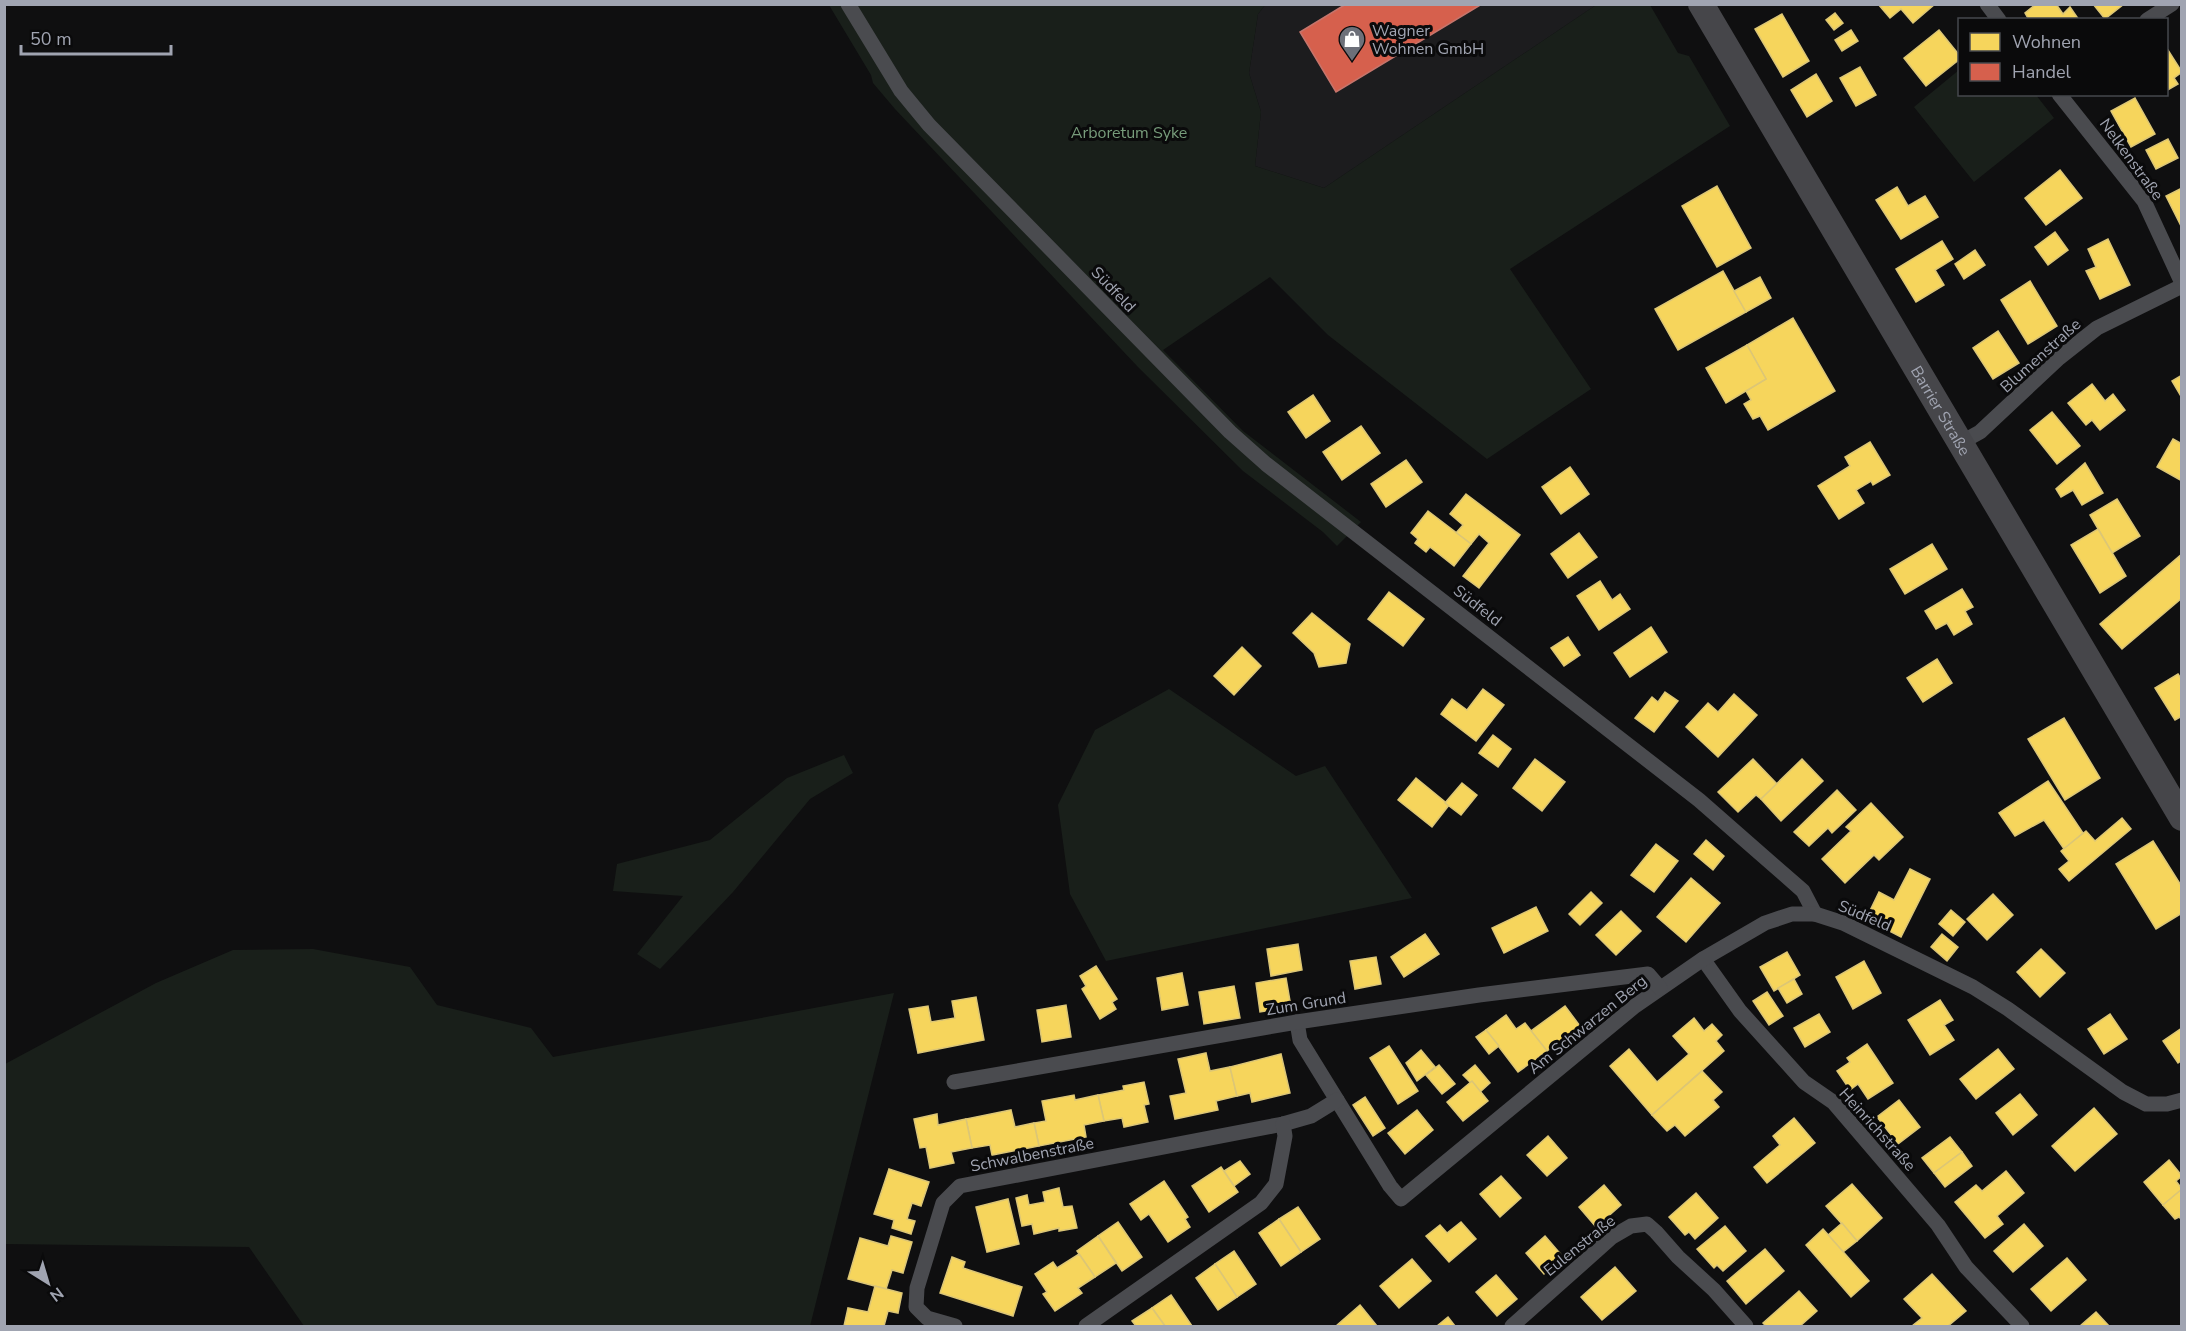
<svg xmlns="http://www.w3.org/2000/svg" width="2186" height="1331" font-family="'Nunito Sans',sans-serif">
  <rect width="100%" height="100%" fill="#0f0f10"/>
  <polygon fill="#1c1c1e" points="1265,5 1596,5 1324,188 1255,166 1261,112 1249,73 1258,14"/>
  <g fill="#191f1a">
    <polygon points="829,5 1265,5 1258,14 1249,73 1261,112 1255,166 1324,188 1596,5 1650,5 1678,53 1689,56 1730,126 1510,269 1591,389 1487,459 1328,335 1270,277 1163,350 1243,431 1361,522 1337,546 1323,532 1243,471 1138,367 895,109 873,83 871,75"/>
    <polygon points="1959,70 1960,94 2036,95 2054,118 1974,182 1914,107"/>
    <polygon points="1169,689 1296,776 1325,766 1412,898 1106,961 1070,894 1058,805 1095,730"/>
    <polygon points="844,755 853,773 810,799 733,892 660,969 637,954 683,896 613,891 617,864 710,840 787,778"/>
    <polygon points="313,949 410,967 437,1005 531,1028 553,1057 894,993 810,1326 304,1326 249,1247 5,1244 5,1064 156,983 233,950"/>
  </g>
  <g fill="#f6d55c" stroke="#dcc676" stroke-width="1.5">
    <polygon points="1878,4 1935,4 1913,23 1901,9 1890,18"/>
    <polygon points="2036,4 2056,4 2063,14 2070,7 2079,20 2029,20 2025,13"/>
    <polygon points="2093,4 2124,4 2105,19"/>
    <polygon points="1835,13 1843,23 1834,30 1826,20"/>
    <polygon points="1782,14 1809,61 1783,77 1755,29"/>
    <polygon points="1851,30 1858,41 1842,51 1835,40"/>
    <polygon points="1939,30 1960,56 1960,59 1926,86 1904,58"/>
    <polygon points="2166,47 2182,72 2174,78 2178,84 2166,91"/>
    <polygon points="1860,67 1876,95 1856,106 1840,78"/>
    <polygon points="1816,74 1832,101 1807,117 1791,90"/>
    <polygon points="2135,98 2155,134 2131,147 2111,111"/>
    <polygon points="2168,139 2178,158 2156,169 2146,150"/>
    <polygon points="2060,170 2082,198 2046,225 2025,198"/>
    <polygon points="1717,186 1751,248 1717,267 1682,206"/>
    <polygon points="1897,187 1908,206 1925,196 1938,217 1901,239 1876,200"/>
    <polygon points="2182,188 2182,228 2166,196"/>
    <polygon points="2055,232 2068,250 2048,265 2035,247"/>
    <polygon points="2108,239 2130,285 2100,299 2086,271 2096,267 2088,249"/>
    <polygon points="1942,241 1953,259 1935,270 1944,285 1916,302 1896,269"/>
    <polygon points="1975,250 1985,265 1964,279 1955,264"/>
    <polygon points="1723,271 1746,312 1678,350 1655,309"/>
    <polygon points="1760,277 1771,298 1746,312 1734,291"/>
    <polygon points="2030,281 2057,326 2028,344 2001,300"/>
    <polygon points="1793,318 1835,391 1768,430 1760,416 1753,419 1744,404 1751,400 1746,391 1766,379 1747,345"/>
    <polygon points="1998,331 2019,363 1993,379 1973,348"/>
    <polygon points="1747,345 1766,379 1726,403 1706,368"/>
    <polygon points="2182,375 2182,398 2172,381"/>
    <polygon points="2092,384 2105,401 2113,394 2125,410 2100,430 2092,420 2086,425 2068,403"/>
    <polygon points="1313,395 1330,421 1306,438 1288,412"/>
    <polygon points="2052,412 2080,446 2057,464 2030,430"/>
    <polygon points="1361,426 1380,453 1342,480 1323,452"/>
    <polygon points="2173,439 2182,444 2182,481 2157,467"/>
    <polygon points="1870,442 1890,475 1873,485 1871,481 1856,490 1864,503 1839,519 1818,486 1850,466 1845,457"/>
    <polygon points="1406,460 1422,482 1386,507 1371,484"/>
    <polygon points="2085,463 2103,493 2082,505 2073,490 2061,497 2056,489"/>
    <polygon points="1570,467 1589,494 1561,514 1542,487"/>
    <polygon points="1466,494 1520,535 1479,588 1463,576 1489,543 1479,534 1471,544 1456,533 1463,525 1450,514"/>
    <polygon points="2117,499 2140,536 2112,553 2090,515"/>
    <polygon points="1428,511 1471,544 1454,566 1430,547 1426,552 1415,543 1418,539 1411,533"/>
    <polygon points="2098,529 2126,576 2100,593 2071,545"/>
    <polygon points="1579,533 1597,557 1568,578 1551,554"/>
    <polygon points="1932,544 1947,569 1905,594 1890,569"/>
    <polygon points="2182,554 2182,598 2122,649 2100,624"/>
    <polygon points="1600,581 1612,600 1620,594 1630,609 1599,630 1577,596"/>
    <polygon points="1962,589 1973,607 1965,611 1972,624 1954,635 1947,623 1936,629 1925,611"/>
    <polygon points="1389,592 1424,619 1403,646 1368,619"/>
    <polygon points="1312,613 1350,644 1346,663 1319,667 1314,653 1293,633"/>
    <polygon points="1651,627 1667,652 1630,677 1614,653"/>
    <polygon points="1568,637 1580,655 1564,666 1551,648"/>
    <polygon points="1242,647 1261,666 1234,695 1214,676"/>
    <polygon points="1937,659 1952,683 1923,702 1907,678"/>
    <polygon points="2178,674 2182,680 2182,716 2175,720 2155,688"/>
    <polygon points="1483,689 1504,705 1476,741 1441,714 1452,699 1467,710"/>
    <polygon points="1665,692 1678,701 1654,732 1635,718 1652,697 1658,702"/>
    <polygon points="1734,694 1757,715 1718,757 1686,727 1708,703 1718,712"/>
    <polygon points="2064,718 2100,778 2065,800 2028,739"/>
    <polygon points="1493,735 1511,749 1498,767 1479,753"/>
    <polygon points="1535,759 1565,782 1542,811 1513,788"/>
    <polygon points="1753,759 1777,784 1761,799 1756,795 1738,812 1718,792"/>
    <polygon points="1802,759 1823,781 1781,821 1761,799"/>
    <polygon points="1416,778 1449,805 1432,827 1398,800"/>
    <polygon points="2048,781 2083,833 2064,849 2044,820 2015,836 1999,813"/>
    <polygon points="1462,783 1477,795 1461,815 1445,803"/>
    <polygon points="1837,790 1856,810 1832,833 1828,828 1809,846 1794,832"/>
    <polygon points="1871,803 1903,837 1879,860 1874,855 1845,883 1822,859 1851,831 1846,827"/>
    <polygon points="2122,818 2131,829 2069,881 2059,869 2069,861 2061,851 2086,831 2095,841"/>
    <polygon points="1706,840 1724,856 1713,870 1694,854"/>
    <polygon points="2153,841 2182,887 2182,913 2156,929 2116,864"/>
    <polygon points="1656,844 1678,861 1654,892 1631,875"/>
    <polygon points="1910,869 1930,879 1901,937 1866,919 1879,892 1894,900"/>
    <polygon points="1691,878 1720,903 1686,942 1657,917"/>
    <polygon points="1591,892 1602,903 1580,925 1569,914"/>
    <polygon points="1993,894 2013,915 1987,940 1967,919"/>
    <polygon points="1536,907 1548,931 1504,953 1492,928"/>
    <polygon points="1951,910 1965,922 1953,936 1939,924"/>
    <polygon points="1621,911 1641,931 1616,955 1596,935"/>
    <polygon points="1425,934 1439,954 1404,977 1391,957"/>
    <polygon points="1942,934 1958,947 1947,961 1931,947"/>
    <polygon points="1298,944 1302,970 1271,976 1267,949"/>
    <polygon points="2041,949 2065,973 2040,997 2017,972"/>
    <polygon points="1787,952 1800,975 1774,991 1760,967"/>
    <polygon points="1376,957 1381,984 1355,989 1350,961"/>
    <polygon points="1864,961 1881,993 1853,1009 1836,977"/>
    <polygon points="1096,966 1117,999 1112,1002 1116,1009 1100,1019 1082,989 1086,986 1080,976"/>
    <polygon points="1182,973 1188,1005 1162,1010 1157,978"/>
    <polygon points="1286,978 1291,1007 1260,1012 1256,983"/>
    <polygon points="1794,979 1802,994 1787,1003 1778,988"/>
    <polygon points="1234,986 1240,1018 1204,1024 1199,992"/>
    <polygon points="1767,992 1783,1016 1769,1025 1753,1001"/>
    <polygon points="976,997 984,1040 918,1053 909,1009 928,1006 931,1022 955,1018 952,1001"/>
    <polygon points="1940,1000 1953,1020 1944,1025 1954,1040 1930,1055 1908,1020"/>
    <polygon points="1066,1005 1071,1037 1042,1042 1037,1010"/>
    <polygon points="1565,1006 1580,1026 1547,1051 1531,1031"/>
    <polygon points="1819,1014 1830,1032 1805,1047 1794,1028"/>
    <polygon points="2110,1014 2127,1039 2104,1054 2088,1029"/>
    <polygon points="1506,1015 1516,1029 1525,1023 1547,1051 1518,1072 1486,1030"/>
    <polygon points="1694,1018 1704,1031 1712,1024 1722,1035 1716,1041 1724,1051 1652,1115 1610,1066 1629,1049 1657,1082 1689,1054 1673,1036"/>
    <polygon points="2182,1028 2182,1060 2178,1063 2163,1041"/>
    <polygon points="1486,1030 1499,1046 1489,1054 1476,1037"/>
    <polygon points="1867,1044 1893,1083 1868,1099 1858,1084 1850,1090 1837,1071 1850,1062 1847,1058"/>
    <polygon points="1389,1046 1418,1091 1398,1104 1370,1058"/>
    <polygon points="1998,1049 2014,1069 1976,1099 1960,1079"/>
    <polygon points="1421,1050 1435,1067 1417,1081 1406,1063"/>
    <polygon points="1206,1053 1210,1071 1230,1067 1237,1096 1216,1101 1218,1110 1175,1119 1170,1096 1186,1093 1178,1059"/>
    <polygon points="1281,1054 1290,1093 1252,1102 1250,1093 1237,1096 1230,1067"/>
    <polygon points="1439,1065 1455,1084 1442,1094 1426,1075"/>
    <polygon points="1475,1065 1490,1083 1480,1092 1463,1075"/>
    <polygon points="1702,1071 1722,1092 1713,1100 1719,1107 1685,1136 1675,1125 1667,1131 1652,1115"/>
    <polygon points="1472,1081 1488,1101 1463,1121 1447,1102"/>
    <polygon points="1144,1082 1149,1104 1144,1105 1148,1122 1124,1127 1122,1118 1104,1121 1098,1095 1124,1090 1123,1086"/>
    <polygon points="2020,1094 2037,1115 2013,1135 1996,1113"/>
    <polygon points="1074,1095 1075,1100 1098,1095 1104,1121 1084,1125 1086,1137 1039,1146 1034,1123 1046,1121 1042,1101"/>
    <polygon points="1365,1097 1385,1128 1373,1136 1353,1105"/>
    <polygon points="1899,1100 1920,1127 1898,1144 1877,1117"/>
    <polygon points="2094,1108 2117,1134 2075,1171 2052,1146"/>
    <polygon points="1011,1110 1015,1127 1034,1123 1039,1146 992,1155 990,1145 972,1148 966,1119"/>
    <polygon points="1417,1110 1433,1130 1405,1154 1388,1133"/>
    <polygon points="937,1114 938,1125 966,1119 972,1148 951,1152 954,1163 930,1168 926,1147 920,1148 914,1119"/>
    <polygon points="1794,1118 1815,1143 1767,1183 1754,1167 1780,1145 1773,1136"/>
    <polygon points="1548,1136 1567,1158 1547,1176 1527,1155"/>
    <polygon points="1950,1137 1962,1152 1934,1173 1922,1158"/>
    <polygon points="1962,1152 1972,1166 1945,1187 1934,1173"/>
    <polygon points="2169,1160 2182,1176 2176,1181 2182,1189 2163,1205 2144,1182"/>
    <polygon points="1240,1161 1250,1174 1234,1186 1224,1171"/>
    <polygon points="1221,1167 1238,1192 1209,1212 1192,1186"/>
    <polygon points="889,1169 929,1182 921,1206 912,1203 907,1219 915,1221 911,1234 892,1228 894,1220 874,1214"/>
    <polygon points="2006,1171 2024,1193 1997,1216 2003,1224 1985,1238 1955,1202 1976,1185 1982,1191"/>
    <polygon points="1501,1176 1521,1198 1500,1217 1480,1194"/>
    <polygon points="1164,1181 1188,1217 1185,1219 1190,1227 1168,1242 1149,1214 1141,1220 1130,1204"/>
    <polygon points="1852,1184 1882,1218 1857,1241 1826,1206"/>
    <polygon points="1604,1185 1621,1205 1596,1227 1579,1207"/>
    <polygon points="1059,1188 1063,1207 1072,1206 1077,1228 1059,1231 1059,1228 1034,1234 1032,1224 1022,1226 1016,1198 1027,1195 1029,1205 1045,1202 1043,1192"/>
    <polygon points="2182,1189 2182,1220 2179,1217 2175,1219 2163,1205"/>
    <polygon points="1696,1193 1718,1218 1695,1239 1689,1232 1685,1235 1669,1217"/>
    <polygon points="1008,1199 1019,1244 987,1252 976,1207"/>
    <polygon points="1298,1207 1320,1239 1301,1252 1279,1219"/>
    <polygon points="1279,1219 1301,1252 1281,1266 1259,1233"/>
    <polygon points="1118,1222 1142,1257 1122,1271 1098,1236"/>
    <polygon points="1461,1222 1476,1239 1449,1262 1426,1236 1440,1225 1447,1233"/>
    <polygon points="1842,1223 1857,1241 1843,1252 1828,1235"/>
    <polygon points="2024,1224 2043,1246 2013,1272 1994,1251"/>
    <polygon points="1725,1226 1746,1251 1723,1271 1717,1265 1714,1268 1697,1249"/>
    <polygon points="1823,1229 1869,1281 1851,1297 1806,1245"/>
    <polygon points="891,1236 912,1242 903,1273 892,1270 886,1289 848,1279 860,1238 888,1246"/>
    <polygon points="1098,1236 1116,1263 1095,1277 1077,1251"/>
    <polygon points="1545,1236 1563,1257 1544,1274 1526,1253"/>
    <polygon points="1765,1249 1784,1271 1746,1304 1727,1281"/>
    <polygon points="1234,1251 1256,1284 1237,1297 1215,1264"/>
    <polygon points="1079,1254 1095,1277 1078,1288 1082,1293 1055,1311 1043,1294 1047,1292 1035,1274 1053,1262 1057,1268"/>
    <polygon points="952,1257 965,1262 963,1268 1022,1287 1013,1316 940,1293"/>
    <polygon points="2067,1258 2086,1280 2051,1311 2031,1289"/>
    <polygon points="1412,1259 1431,1281 1399,1308 1380,1286"/>
    <polygon points="1215,1264 1237,1297 1218,1310 1196,1278"/>
    <polygon points="1615,1267 1636,1291 1602,1320 1581,1297"/>
    <polygon points="1932,1274 1966,1311 1948,1326 1912,1326 1922,1318 1904,1299"/>
    <polygon points="1496,1275 1517,1299 1497,1316 1476,1292"/>
    <polygon points="875,1286 902,1293 898,1313 888,1311 884,1326 844,1326 848,1308 868,1312"/>
    <polygon points="1799,1291 1817,1311 1800,1326 1766,1326 1763,1323"/>
    <polygon points="1171,1295 1192,1326 1165,1326 1152,1308"/>
    <polygon points="1360,1305 1377,1326 1336,1326"/>
    <polygon points="1152,1308 1165,1326 1136,1326 1132,1321"/>
    <polygon points="2096,1312 2109,1326 2080,1326"/>
    <polygon points="1448,1317 1455,1326 1437,1326"/>
  </g>
  <polygon fill="#d6604d" stroke="#c6746b" stroke-width="1.5" points="1346,4 1482,4 1336,92 1300,32"/>
  <g fill="none" stroke-linecap="round" stroke-linejoin="round">
    <g stroke="#4a4b4f" stroke-width="15">
      <polyline points="848,4 901,91 929,125 1230,432 1266,464 1699,800 1803,891 1815,914"/>
      <polyline points="1987,4 1999,20"/>
      <polyline points="2147,20 2172,4"/>
      <polyline points="2059,94 2144,201 2182,283"/>
      <polyline points="1960,443 1980,432 2059,358 2097,328 2182,286"/>
      <polyline points="1703,959 1740,1011 1804,1082 1833,1102 1938,1225 1966,1267 2022,1326"/>
      <polyline points="1297,1022 1300,1040 1390,1186 1401,1199 1635,1006 1703,959 1765,923 1792,914 1815,914 1843,923 1973,987 2008,1009 2123,1092 2146,1104 2167,1104 2182,1100"/>
      <polyline points="954,1082 1297,1022 1479,995 1648,974 1660,988"/>
      <polyline points="955,1326 927,1318 916,1307 917,1288 943,1203 960,1186 1283,1124 1311,1116 1337,1100"/>
      <polyline points="1086,1326 1261,1203 1276,1184 1285,1136 1283,1124"/>
      <polyline points="1512,1326 1612,1237 1631,1226 1647,1224 1656,1232 1678,1257 1714,1290 1746,1326"/>
    </g>
    <path stroke="#46464a" stroke-width="26" id="s1" d="M1701,4L2182,818"/>
  </g>
  <defs>
    <g id="shop-pin" transform="scale(1.35)"><path d="M0 17L-7.5 6A9.5 9.5 0 1 1 7.5 6Z" fill="#6d7079" stroke="#0a0a0b"/><path d="M-5-2.5h2.3a2.7 3.5 0 0 1 5.4 0H5L5.5 6h-11ZM-1.5-2.5h3a1.5 2.3 0 0 0-3 0Z" fill="#fff"/></g>
  </defs>
  <g fill-rule="evenodd">
    <use href="#shop-pin" x="1352" y="39"/>
  </g>
  <g text-anchor="middle" stroke-width="6" stroke-linejoin="round" paint-order="stroke">
    <g font-size="16" fill="#a0a4b1" stroke="#0a0a0b" text-anchor="start">
      <text x="1372" y="36">Wagner<tspan x="1372" dy="18">Wohnen GmbH</tspan></text>
    </g>
    <g font-size="16" fill="#779c7b" stroke="#0a0a0b">
      <text x="1129" y="138">Arboretum Syke</text>
    </g>
    <g font-size="16" fill="#a0a4b1" stroke="#0a0a0b">
      <text transform="translate(2132 159) rotate(54)" y="6">Nelkenstraße</text>
      <text transform="translate(1114 289) rotate(46)" y="6">Südfeld</text>
      <text transform="translate(2040 355) rotate(-42)" y="6">Blumenstraße</text>
      <text dy="6" stroke="none"><textPath href="#s1" startOffset="472">Barrier Straße</textPath></text>
      <text transform="translate(1478 605) rotate(38)" y="6">Südfeld</text>
      <text transform="translate(1865 915) rotate(23)" y="6">Südfeld</text>
      <text transform="translate(1306 1003) rotate(-9)" y="6">Zum Grund</text>
      <text transform="translate(1587 1024) rotate(-39)" y="6">Am Schwarzen Berg</text>
      <text transform="translate(1878 1129) rotate(48)" y="6">Heinrichstraße</text>
      <text transform="translate(1032 1154) rotate(-11)" y="6">Schwalbenstraße</text>
      <text transform="translate(1579 1245) rotate(-39)" y="6">Eulenstraße</text>
    </g>
  </g>
  <rect width="2186" height="1331" fill="none" stroke="#a0a4b1" stroke-width="12"/>
  <rect x="1958" y="18" width="210" height="78" fill="#0a0a0b" stroke="#46484d" stroke-width="1.5"/>
  <rect x="1970" y="33" width="30" height="18" fill="#f6d55c" stroke="#46484d" stroke-width="1.5"/>
  <text x="2012" y="48" font-size="18" fill="#a0a4b1">Wohnen</text>
  <rect x="1970" y="63" width="30" height="18" fill="#d6604d" stroke="#46484d" stroke-width="1.5"/>
  <text x="2012" y="78" font-size="18" fill="#a0a4b1">Handel</text>
  <g transform="translate(48 1283) rotate(143)" stroke="#0a0a0b" stroke-width="4.5" paint-order="stroke">
  <path d="M0-4.5L10 22L0 15L-10 22Z" fill="#a0a4b1"/>
  <text y="-9" font-size="16" font-weight="bold" text-anchor="middle" fill="#a0a4b1">N</text>
  </g>
  <path d="M21 45v9h150v-9" fill="none" stroke="#a0a4b1" stroke-width="3"/>
  <text x="30" y="45" font-size="18" fill="#a0a4b1" stroke="#0a0a0b" stroke-width="4.5" paint-order="stroke">50 m</text>
</svg>
